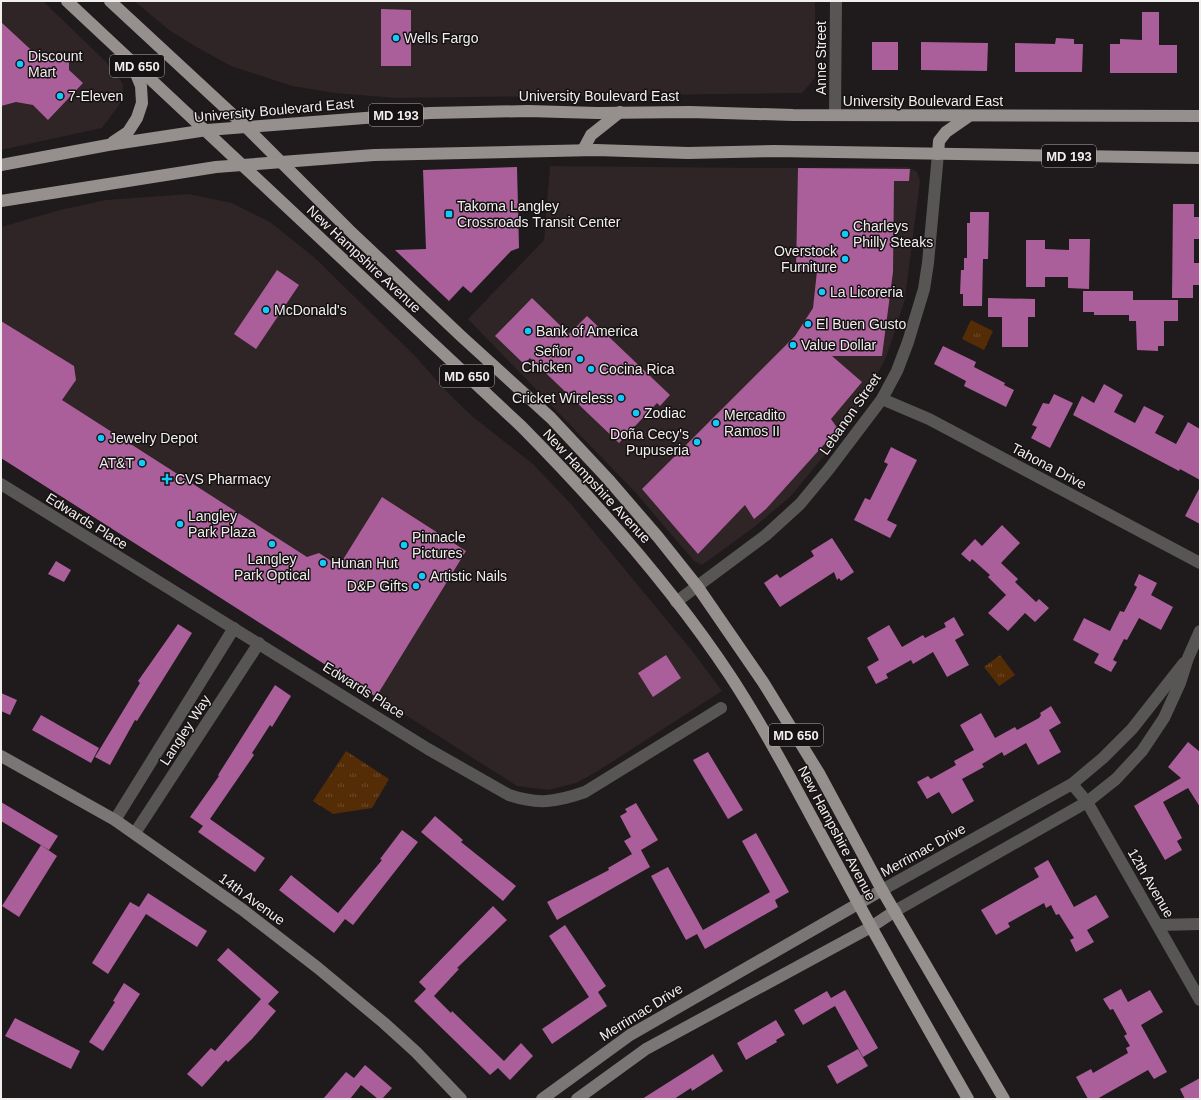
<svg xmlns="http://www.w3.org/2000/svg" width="1201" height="1100" font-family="Arial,sans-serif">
  <defs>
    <pattern id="grass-tufts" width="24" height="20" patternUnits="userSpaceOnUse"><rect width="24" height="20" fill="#542c06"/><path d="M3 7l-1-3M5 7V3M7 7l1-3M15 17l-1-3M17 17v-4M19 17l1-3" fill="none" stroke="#6d4b2b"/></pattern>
  </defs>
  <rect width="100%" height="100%" fill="#1f1a1b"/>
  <g fill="#2f2426">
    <polygon points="1,1 43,1 106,62 123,84 122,101 102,128 1,150"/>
    <polygon points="134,1 815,1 815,78 802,93 397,98 334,93 292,86 231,66 198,48 169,30"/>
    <polygon points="550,166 777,168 908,167 917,172 920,181 905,299 886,358 852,422 790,497 753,528 702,565 694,561 635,492 468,319 544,240"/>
    <polygon points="189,194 232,203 270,222 315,258 417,358 446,391 472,416 533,464 571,504 693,652 722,691 598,771 576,783 548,790 517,786 1,458 1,227 60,210 106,200"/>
  </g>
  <g fill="url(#grass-tufts)">
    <polygon points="971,320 993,331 984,350 962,339"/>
    <polygon points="1000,655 1015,675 999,686 984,667"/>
    <polygon points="346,751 389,779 372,808 333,814 313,801"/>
  </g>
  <g fill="#aa5f9a">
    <polygon points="381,9 411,10 411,66 381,66"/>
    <polygon points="1142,12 1159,12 1159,45 1177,45 1177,73 1110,73 1110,44 1120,44 1120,39 1142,40"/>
    <polygon points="1,22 42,60 64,57 69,61 69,70 83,83 48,120 33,105 16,102 1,106"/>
    <polygon points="1056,38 1074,39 1074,44 1083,44 1082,72 1015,72 1015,43 1055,44"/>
    <rect x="872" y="42" width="26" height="28"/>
    <polygon points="921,42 988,43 987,71 921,70"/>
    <polygon points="517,167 519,248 511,251 471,293 463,286 449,301 395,250 426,249 423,170"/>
    <polygon points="798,168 910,169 909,181 894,181 893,272 882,356 832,356 862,382 831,419 838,429 766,509 754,519 745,505 698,554 642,489 795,336 813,308 817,271 796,271"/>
    <polygon points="1173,204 1194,204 1194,217 1200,217 1200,239 1194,239 1194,263 1200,263 1200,285 1193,285 1193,298 1172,298"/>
    <polygon points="970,212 989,212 988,259 983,259 982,306 963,306 963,294 960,294 961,270 964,270 964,258 967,258 967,223 970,223"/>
    <polygon points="1069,239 1090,239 1089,289 1068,288 1068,277 1045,277 1045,287 1026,287 1026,240 1045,240 1045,249 1069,250"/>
    <polygon points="277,270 299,285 256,349 234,334"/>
    <polygon points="1083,291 1133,291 1133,300 1178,300 1178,321 1164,321 1164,346 1158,346 1158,351 1137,350 1136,321 1129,321 1129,315 1094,315 1094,312 1083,312"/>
    <polygon points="532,298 569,334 587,316 670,395 660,406 657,403 619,443 530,358 524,364 495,336"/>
    <polygon points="988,298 1035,299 1035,317 1028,317 1028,347 1002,347 1002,317 988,317"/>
    <polygon points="1,321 74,366 76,380 62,400 307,557 319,553 339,566 382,497 466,551 376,697 1,458"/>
    <polygon points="943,346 976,362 974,367 1005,383 1004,385 1014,390 1006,407 964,386 966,381 934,364"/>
    <polygon points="1104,384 1123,395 1114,412 1135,423 1144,406 1164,416 1155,433 1176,444 1188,422 1200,429 1200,480 1180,469 1179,471 1073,415 1082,396 1094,403"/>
    <polygon points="1054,394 1073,403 1050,448 1031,438 1037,427 1032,425 1043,403 1049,404"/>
    <polygon points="891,447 917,460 887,520 897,525 890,538 854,520 865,498 870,500 888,464 884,462"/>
    <polygon points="1200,487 1200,524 1185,516"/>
    <polygon points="1002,525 1020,543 1001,563 1018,579 1015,582 1036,602 1039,599 1049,608 1035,622 1025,613 1008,631 988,613 1006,595 988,577 990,575 972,559 970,562 961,554 975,539 982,546"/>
    <polygon points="832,538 854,572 841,581 839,578 837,580 834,572 780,607 764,583 777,574 780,578 814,556 811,551"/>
    <polygon points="56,561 71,570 64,582 48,574"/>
    <polygon points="1139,574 1157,583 1151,595 1173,607 1161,630 1139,618 1127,640 1124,639 1113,660 1117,662 1111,672 1094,663 1099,654 1073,640 1084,618 1110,631 1120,611 1124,612 1137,587 1134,585"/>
    <polygon points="954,617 964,635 955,640 969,665 947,677 933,652 913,664 911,660 886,674 888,678 876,684 867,667 879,660 867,638 889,625 902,647 923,635 925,638 946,627 944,623"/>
    <polygon points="178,624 192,633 137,721 135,720 110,765 95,757 140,683 138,681"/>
    <polygon points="666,655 681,678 653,697 638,673"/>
    <polygon points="275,685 291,696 272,727 270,725 252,753 254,755 210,819 265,858 255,872 198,832 203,826 190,817 219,776 218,775"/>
    <polygon points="1,693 17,700 10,715 1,711"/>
    <polygon points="1051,706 1061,723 1049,730 1061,752 1038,765 1026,743 1004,756 1002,752 982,764 984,767 962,779 974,801 952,814 939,792 927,799 917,782 928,776 931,779 956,765 954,761 974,750 960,725 981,713 995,738 1015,727 1017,730 1039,718 1041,715 1040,713"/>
    <polygon points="41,715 99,748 91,763 32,730"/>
    <polygon points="1188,742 1200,752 1200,807 1188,788 1163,802 1182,838 1177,841 1182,850 1165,860 1134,806 1181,778 1168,767"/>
    <polygon points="708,752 743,810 728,819 693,760"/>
    <polygon points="1,802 58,836 49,850 1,821"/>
    <polygon points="636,803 658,840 641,850 650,867 557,920 547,902 609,870 608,868 632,854 624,841 631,837 620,816 627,812 625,809"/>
    <polygon points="435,816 463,840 461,842 516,886 503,901 421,832"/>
    <polygon points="402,830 418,842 353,925 345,919 334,933 279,890 291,875 338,913 382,860 380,859"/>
    <polygon points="756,833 789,892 775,900 778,907 705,949 697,934 686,940 651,876 668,867 703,930 770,892 742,841"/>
    <polygon points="41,845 57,856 19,917 2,906"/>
    <polygon points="1048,860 1074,907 1096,895 1109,917 1087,930 1094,942 1076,952 1070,940 1074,938 1059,914 1056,915 1051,905 1046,908 1044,903 1008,923 1010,927 996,935 981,910 1039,877 1034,868"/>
    <polygon points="148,893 207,931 197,947 146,914 108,974 92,963 130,902 139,907"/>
    <polygon points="493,906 507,920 457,968 459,969 434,996 451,1013 452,1011 504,1061 521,1043 533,1056 510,1080 498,1068 490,1075 414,1001 426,989 419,982"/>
    <polygon points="565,925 606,986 598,992 607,1006 552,1044 542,1029 589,997 549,936"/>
    <polygon points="228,948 279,992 268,1004 276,1011 252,1039 228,1062 226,1060 202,1087 187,1074 211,1048 215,1051 261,999 217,960"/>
    <polygon points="124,983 140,994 103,1051 89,1042 115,1002 113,1001"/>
    <polygon points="1121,989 1128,1002 1150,990 1163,1012 1141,1025 1167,1072 1154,1079 1148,1070 1097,1099 1088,1099 1076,1077 1091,1069 1093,1073 1128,1053 1126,1048 1130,1046 1124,1036 1127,1034 1113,1009 1110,1010 1103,999"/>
    <polygon points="845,990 878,1048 863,1057 835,1006 803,1025 794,1010 827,991 831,998"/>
    <polygon points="15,1018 80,1051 71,1069 5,1036"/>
    <polygon points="776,1020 785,1035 776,1040 777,1042 746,1060 737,1043"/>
    <polygon points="858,1049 868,1066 837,1084 827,1066"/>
    <polygon points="713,1054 723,1071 692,1091 691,1088 674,1099 642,1099"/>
    <polygon points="365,1065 392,1088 382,1099 378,1099 361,1085 350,1099 323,1099 346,1072 354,1078"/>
    <polygon points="1200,1078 1200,1099 1185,1099 1180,1089"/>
  </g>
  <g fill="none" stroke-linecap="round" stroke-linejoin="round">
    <g stroke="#585555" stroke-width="12">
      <polyline points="835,115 836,1"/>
      <polyline points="882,399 929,419 1200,563"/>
      <path d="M1,484L428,749L509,795C538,805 556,802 585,792L721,708"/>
      <polyline points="676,602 766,535 800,504 829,469 882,399 897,371 908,342 924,289 928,263 938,154"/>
      <polyline points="1072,784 1087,802 1200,1000"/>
      <polyline points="115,820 234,628"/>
      <polyline points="135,833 259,643"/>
      <polyline points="882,890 1072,784 1103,758 1132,729 1184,663"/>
      <polyline points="895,911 1087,802 1116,779 1142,751 1164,718 1180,683 1188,658 1200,631"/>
      <polyline points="1158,925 1200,924"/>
    </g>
    <g stroke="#7a7675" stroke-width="12">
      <polyline points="1,756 115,820 243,910 318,968 384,1023 416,1052 461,1099"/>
      <polyline points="542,1099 630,1035 882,890"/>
      <polyline points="577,1099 646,1049 871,927 895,911"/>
    </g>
    <g stroke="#958f8e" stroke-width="12">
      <path d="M67,1L522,427C598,504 671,586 731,677C772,740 806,808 843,875C883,950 926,1025 968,1099"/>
      <polyline points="110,1 246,127 349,230 461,336 551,418 608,479 658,537 697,586 763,682 820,775 882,890 1004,1099"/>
      <polyline points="113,142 128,132 137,118 142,103 141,86 132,64"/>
      <polyline points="583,150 591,135 620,112"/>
      <polyline points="938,154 939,141 946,132 969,116"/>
      <polyline points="1,165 108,145 207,130 430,113 528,111 597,113 690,112 793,115 1200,116"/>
      <polyline points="1,201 216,167 374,155 596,150 688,153 774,151 1200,158"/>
    </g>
  </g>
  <g fill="#12cafb" stroke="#161112" stroke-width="1.5">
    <circle cx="396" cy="38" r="4"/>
    <circle cx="20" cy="64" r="4"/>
    <circle cx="60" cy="96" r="4"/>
    <rect x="445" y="210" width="8" height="8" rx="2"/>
    <circle cx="845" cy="234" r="4"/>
    <circle cx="845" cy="259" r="4"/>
    <circle cx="822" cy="292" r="4"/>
    <circle cx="266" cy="310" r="4"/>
    <circle cx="808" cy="324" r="4"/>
    <circle cx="528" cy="331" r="4"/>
    <circle cx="793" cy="345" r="4"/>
    <circle cx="580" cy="359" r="4"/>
    <circle cx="591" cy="369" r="4"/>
    <circle cx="621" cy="398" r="4"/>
    <circle cx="636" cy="413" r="4"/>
    <circle cx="716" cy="423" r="4"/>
    <circle cx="101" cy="438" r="4"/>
    <circle cx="697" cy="442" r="4"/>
    <circle cx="142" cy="463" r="4"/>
    <path d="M165 473h4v4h4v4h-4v4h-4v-4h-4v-4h4z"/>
    <circle cx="180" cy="524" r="4"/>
    <circle cx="272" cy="544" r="4"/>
    <circle cx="404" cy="545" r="4"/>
    <circle cx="323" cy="563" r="4"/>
    <circle cx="422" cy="576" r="4"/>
    <circle cx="416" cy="586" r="4"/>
  </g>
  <g text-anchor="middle" stroke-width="3" stroke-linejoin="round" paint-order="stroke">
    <g fill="#161112" stroke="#afacac" stroke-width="1">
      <rect x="110" y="55" width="54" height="22" rx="3"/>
      <rect x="369" y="104" width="54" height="22" rx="3"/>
      <rect x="1042" y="145" width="54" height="22" rx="3"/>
      <rect x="440" y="365" width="54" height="22" rx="3"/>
      <rect x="769" y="724" width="54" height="22" rx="3"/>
    </g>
    <g font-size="13" font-weight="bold" fill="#f1eeee">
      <text x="137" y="71">MD 650</text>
      <text x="396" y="120">MD 193</text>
      <text x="1069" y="161">MD 193</text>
      <text x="467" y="381">MD 650</text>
      <text x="796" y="740">MD 650</text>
    </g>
    <g font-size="14" fill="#f1eeee" stroke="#161112" text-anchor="start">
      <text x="404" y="43">Wells Fargo</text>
      <text x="28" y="61">Discount<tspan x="28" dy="16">Mart</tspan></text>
      <text x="68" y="101">7-Eleven</text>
      <text x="457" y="211">Takoma Langley<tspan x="457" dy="16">Crossroads Transit Center</tspan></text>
      <text x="853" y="231">Charleys<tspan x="853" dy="16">Philly Steaks</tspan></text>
      <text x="837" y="256" text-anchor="end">Overstock<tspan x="837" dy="16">Furniture</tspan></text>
      <text x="830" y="297">La Licoreria</text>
      <text x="274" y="315">McDonald's</text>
      <text x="816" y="329">El Buen Gusto</text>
      <text x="536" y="336">Bank of America</text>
      <text x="801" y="350">Value Dollar</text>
      <text x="572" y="356" text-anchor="end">Señor<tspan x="572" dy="16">Chicken</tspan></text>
      <text x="599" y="374">Cocina Rica</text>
      <text x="613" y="403" text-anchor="end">Cricket Wireless</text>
      <text x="644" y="418">Zodiac</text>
      <text x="724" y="420">Mercadito<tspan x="724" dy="16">Ramos II</tspan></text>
      <text x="689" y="439" text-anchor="end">Doña Cecy's<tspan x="689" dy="16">Pupuseria</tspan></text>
      <text x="109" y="443">Jewelry Depot</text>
      <text x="134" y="468" text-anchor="end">AT&amp;T</text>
      <text x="175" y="484">CVS Pharmacy</text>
      <text x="188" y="521">Langley<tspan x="188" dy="16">Park Plaza</tspan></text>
      <text x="412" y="542">Pinnacle<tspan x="412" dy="16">Pictures</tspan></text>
      <text x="272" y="564" text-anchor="middle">Langley<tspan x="272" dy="16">Park Optical</tspan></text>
      <text x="331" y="568">Hunan Hut</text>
      <text x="430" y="581">Artistic Nails</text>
      <text x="408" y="591" text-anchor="end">D&amp;P Gifts</text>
    </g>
    <g font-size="14" fill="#f1eeee" stroke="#161112">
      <text transform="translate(821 58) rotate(-90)" y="5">Anne Street</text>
      <text x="599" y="101">University Boulevard East</text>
      <text x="923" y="106">University Boulevard East</text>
      <text transform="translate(274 110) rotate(-5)" y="5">University Boulevard East</text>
      <text transform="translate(364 259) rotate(43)" y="5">New Hampshire Avenue</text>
      <text transform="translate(850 414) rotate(-55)" y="5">Lebanon Street</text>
      <text transform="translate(1049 466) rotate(28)" y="5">Tahona Drive</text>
      <text transform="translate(597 486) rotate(47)" y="5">New Hampshire Avenue</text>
      <text transform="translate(87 521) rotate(32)" y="5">Edwards Place</text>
      <text transform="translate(364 690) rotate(32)" y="5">Edwards Place</text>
      <text transform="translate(185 730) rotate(-57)" y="5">Langley Way</text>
      <text transform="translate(837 833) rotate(62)" y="5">New Hampshire Avenue</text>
      <text transform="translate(923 850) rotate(-29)" y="5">Merrimac Drive</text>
      <text transform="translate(1151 883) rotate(60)" y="5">12th Avenue</text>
      <text transform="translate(252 899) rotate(36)" y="5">14th Avenue</text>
      <text transform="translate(641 1012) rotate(-32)" y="5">Merrimac Drive</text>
    </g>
  </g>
  <rect width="1201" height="1100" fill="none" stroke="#f1eeee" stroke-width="4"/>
</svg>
